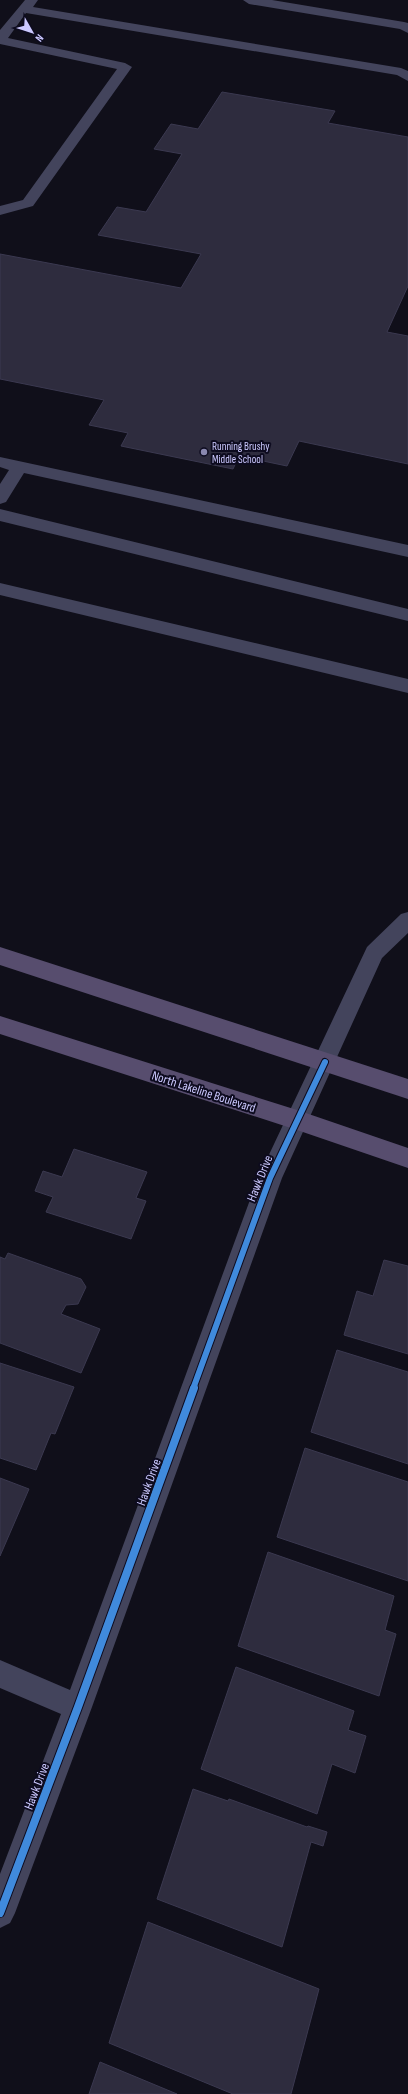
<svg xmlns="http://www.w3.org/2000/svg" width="408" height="2094" font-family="'Sofia Sans Condensed',sans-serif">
  <rect width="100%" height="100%" fill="#100f1a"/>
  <g fill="#2e2c3e" stroke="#3b3950">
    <polygon points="222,92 335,111 328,123 408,137 408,286 387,332 408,336 408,464 299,441 287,466 239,456 233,469 121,446 128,433 89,425 104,400 0,379 0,254 181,288 201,254 98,235 117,207 146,212 182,154 154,149 171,124 198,129"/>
    <polygon points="74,1149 147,1172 136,1198 146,1201 131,1239 46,1212 53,1197 35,1191 43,1171 62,1177"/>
    <polygon points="8,1253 81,1279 86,1287 78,1304 66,1305 61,1314 100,1329 81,1373 0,1343 0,1257 5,1259"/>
    <polygon points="384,1260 408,1266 408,1354 344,1335 357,1291 373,1296"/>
    <polygon points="337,1350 408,1372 408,1464 311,1432"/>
    <polygon points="0,1363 74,1387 55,1434 51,1433 36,1470 0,1458"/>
    <polygon points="305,1448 408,1482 408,1581 277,1537"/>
    <polygon points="0,1478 29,1489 0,1556"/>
    <polygon points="268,1552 394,1596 385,1630 396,1634 379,1696 238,1646"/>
    <polygon points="236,1667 354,1711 348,1730 366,1736 355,1773 332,1764 317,1814 201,1769"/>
    <polygon points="193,1789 228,1801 229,1799 307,1827 308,1826 327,1832 323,1846 311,1842 282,1947 157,1899"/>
    <polygon points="148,1922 319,1989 291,2094 233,2094 109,2043"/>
    <polygon points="100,2062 177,2094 89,2094"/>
  </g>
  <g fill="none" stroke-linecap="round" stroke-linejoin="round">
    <g fill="#43445c" fill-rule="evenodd">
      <polygon points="25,0 38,0 33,7 401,68 408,71 408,81 397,75 26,13 8,38 125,63 132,67 33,206 0,215 0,206 23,200 117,69 0,44 0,30"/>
      <polygon points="243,0 272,0 404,22 408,23 408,33 400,29 249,4"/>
      <polygon points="0,457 408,545 408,557 24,473 6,502 0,504 0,484 9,470 0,467"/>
      <polygon points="0,509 408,609 408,621 0,521"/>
      <polygon points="0,583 408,679 408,693 0,595"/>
      <polygon points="408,912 408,933 382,958 282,1178 92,1707 15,1913 10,1923 0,1928 0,1874 61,1714 0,1688 0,1660 70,1690 258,1178 367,947 401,914"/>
    </g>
    <g fill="#574d6e" fill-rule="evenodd">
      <polygon points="0,947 408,1079 408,1099 0,965"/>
      <polygon points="0,1016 297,1110 408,1148 408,1168 297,1130 0,1034"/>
    </g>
    <g stroke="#0d0b1f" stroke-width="8">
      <polyline id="cycleway-far1" points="193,1389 270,1178 325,1062"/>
    </g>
    <g stroke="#0d0b1f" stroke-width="10">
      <polyline id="cycleway" points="0,1913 78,1707 194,1388"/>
    </g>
    <use href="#cycleway-far1" stroke="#408adc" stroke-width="6"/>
    <use href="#cycleway" stroke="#408adc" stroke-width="8"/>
  </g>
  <circle fill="#8a88af" stroke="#0d0b1f" stroke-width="1.5" cx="204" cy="452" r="4"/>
  <g text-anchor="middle" stroke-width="4" stroke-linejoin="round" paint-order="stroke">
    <g font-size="11" fill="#ccc9ff" stroke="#0d0b1f" text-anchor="start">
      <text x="212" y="450">Running Brushy<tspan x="212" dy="13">Middle School</tspan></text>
    </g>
    <g font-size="13" fill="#ccc9ff" stroke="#0d0b1f">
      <text transform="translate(204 1091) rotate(18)" y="5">North Lakeline Boulevard</text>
      <text transform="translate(259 1178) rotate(-68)" y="5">Hawk Drive</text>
      <text transform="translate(148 1482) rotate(-70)" y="5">Hawk Drive</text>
      <text transform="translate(36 1786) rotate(-69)" y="5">Hawk Drive</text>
    </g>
  </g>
  <g transform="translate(32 32) rotate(129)" stroke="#0d0b1f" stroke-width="3" paint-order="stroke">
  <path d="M0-3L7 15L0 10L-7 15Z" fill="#ccc9ff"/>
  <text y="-6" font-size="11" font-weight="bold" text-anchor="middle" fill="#ccc9ff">N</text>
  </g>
</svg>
